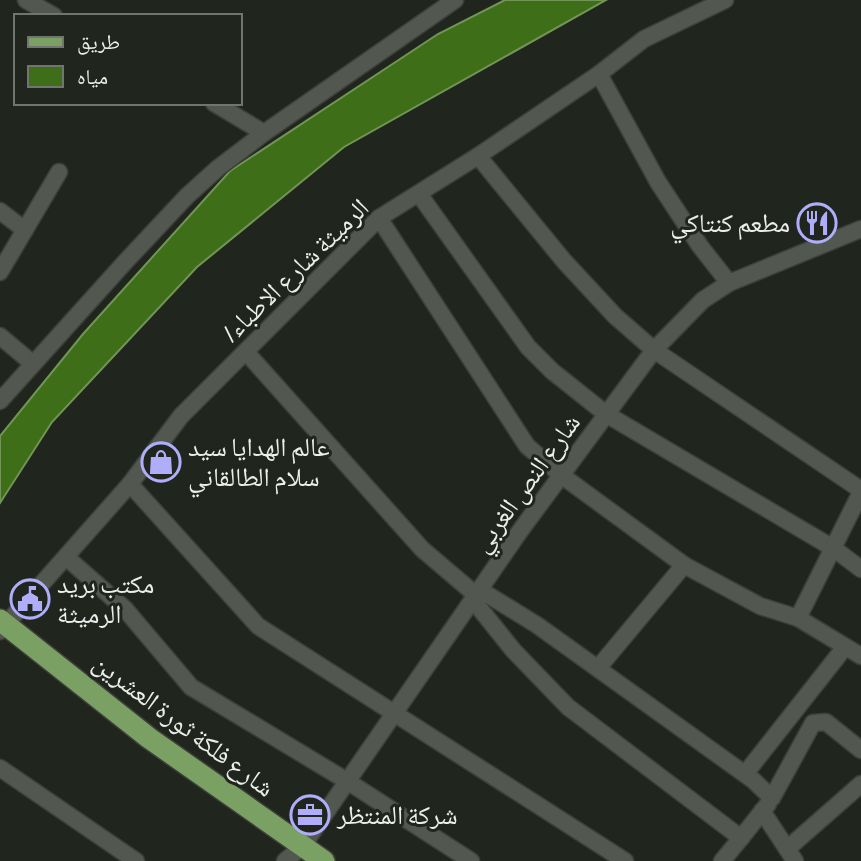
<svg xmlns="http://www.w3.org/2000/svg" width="861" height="861" font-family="'Sofia Sans Condensed','Noto Naskh Arabic',sans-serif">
  <rect width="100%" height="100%" fill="#20251e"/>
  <polygon fill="#3e6f18" stroke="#729557" stroke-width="2" points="505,0 606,0 344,147 197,267 52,422 0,503 0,436 83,334 230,171 438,34"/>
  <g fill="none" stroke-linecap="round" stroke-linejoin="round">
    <g stroke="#3c3f3a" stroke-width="19">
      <g id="minor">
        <polyline points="26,0 54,16"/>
        <polyline points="599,74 658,182 700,246 729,283"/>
        <polyline points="214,103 264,133"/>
        <polyline points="478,156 564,261 615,316 654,350 861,490"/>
        <polyline points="419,194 528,347 552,371 606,414 833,548 861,569"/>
        <polyline points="0,211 25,230"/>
        <polyline points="379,218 527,446 561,475 684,565 760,606 798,618 861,656"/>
        <polyline points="0,272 59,172"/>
        <polyline points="0,336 32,363"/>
        <polyline points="246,352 422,549 476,595"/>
        <polyline points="0,401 126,261 187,196 218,168 264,133 455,0"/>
        <polyline points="130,484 258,626 625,861"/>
        <polyline points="66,557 125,609 191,687 347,781 471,861"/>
        <polyline points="480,590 537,625 753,780 772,798 813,723 826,722 861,750"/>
        <polyline points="473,600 513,650 568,707 741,838 722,861"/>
        <polyline points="798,618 861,492"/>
        <polyline points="0,631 130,484 181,416 379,218 478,156 599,74 644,39 725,0"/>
        <polyline points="598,668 684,565"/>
        <polyline points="0,768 136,861"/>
        <polyline points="745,774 845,647"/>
        <polyline points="762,811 795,861"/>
        <polyline points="741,838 768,804"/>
        <polyline points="787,849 861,784"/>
        <polyline points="285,861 302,847 520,531 654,350 703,300 729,283 861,229"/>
      </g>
    </g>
    <g stroke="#3c3f3a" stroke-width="24">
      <polyline id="major" points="0,620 149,738 324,861"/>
    </g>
    <use href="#minor" stroke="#52574f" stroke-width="16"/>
    <use href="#major" stroke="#7aa064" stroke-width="21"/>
  </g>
  <defs>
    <g id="restaurant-ring" transform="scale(2.0125)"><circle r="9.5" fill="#20251e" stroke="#b0aefa" stroke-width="1.5"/><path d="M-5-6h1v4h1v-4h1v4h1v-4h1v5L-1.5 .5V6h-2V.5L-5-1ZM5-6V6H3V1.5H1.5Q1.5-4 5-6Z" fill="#b0aefa"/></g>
    <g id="shop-ring" transform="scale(2.0125)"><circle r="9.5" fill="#20251e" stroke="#b0aefa" stroke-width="1.5"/><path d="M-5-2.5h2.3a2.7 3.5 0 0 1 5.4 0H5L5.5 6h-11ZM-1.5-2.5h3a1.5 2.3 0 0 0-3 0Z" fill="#b0aefa"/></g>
    <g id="civic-ring" transform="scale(2.0125)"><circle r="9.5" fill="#20251e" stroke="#b0aefa" stroke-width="1.5"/><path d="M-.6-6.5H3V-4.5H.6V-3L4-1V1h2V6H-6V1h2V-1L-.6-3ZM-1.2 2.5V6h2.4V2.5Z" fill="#b0aefa"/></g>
    <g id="office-ring" transform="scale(2.0125)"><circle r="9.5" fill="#20251e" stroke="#b0aefa" stroke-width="1.5"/><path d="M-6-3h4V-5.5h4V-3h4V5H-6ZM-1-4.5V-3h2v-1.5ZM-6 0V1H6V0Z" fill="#b0aefa"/></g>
  </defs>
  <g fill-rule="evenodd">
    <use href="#restaurant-ring" x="817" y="223"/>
    <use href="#shop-ring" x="161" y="462"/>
    <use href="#civic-ring" x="30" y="599"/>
    <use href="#office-ring" x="310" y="815"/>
  </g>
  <g text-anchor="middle" stroke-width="6" stroke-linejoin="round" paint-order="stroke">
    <g font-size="26" fill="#ebeeea" stroke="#20251e" text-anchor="start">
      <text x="790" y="232" text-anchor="end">مطعم كنتاكي</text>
      <text x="188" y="456">عالم الهدايا سيد<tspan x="188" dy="30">سلام الطالقاني</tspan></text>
      <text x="57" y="593">مكتب بريد<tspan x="57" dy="30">الرميثة</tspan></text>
      <text x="337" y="824">شركة المنتظر</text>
    </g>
    <g font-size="26" fill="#ebeeea" stroke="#20251e">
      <text transform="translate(295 270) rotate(-44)" y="9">/الرميثة شارع الاطباء</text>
      <text transform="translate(526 483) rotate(-54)" y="9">شارع النص الغربي</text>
      <text transform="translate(184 725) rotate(37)" y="9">شارع فلكة ثورة العشرين</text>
    </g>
  </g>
  <rect x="14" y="14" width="228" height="91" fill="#20251e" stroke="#717570" stroke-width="2"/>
  <rect x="28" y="37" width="35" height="10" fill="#7aa064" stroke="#717570" stroke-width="2"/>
  <text x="77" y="49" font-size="21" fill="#ebeeea">طريق</text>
  <rect x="28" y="66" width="35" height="21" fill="#3e6f18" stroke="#717570" stroke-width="2"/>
  <text x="77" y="84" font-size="21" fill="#ebeeea">مياه</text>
</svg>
